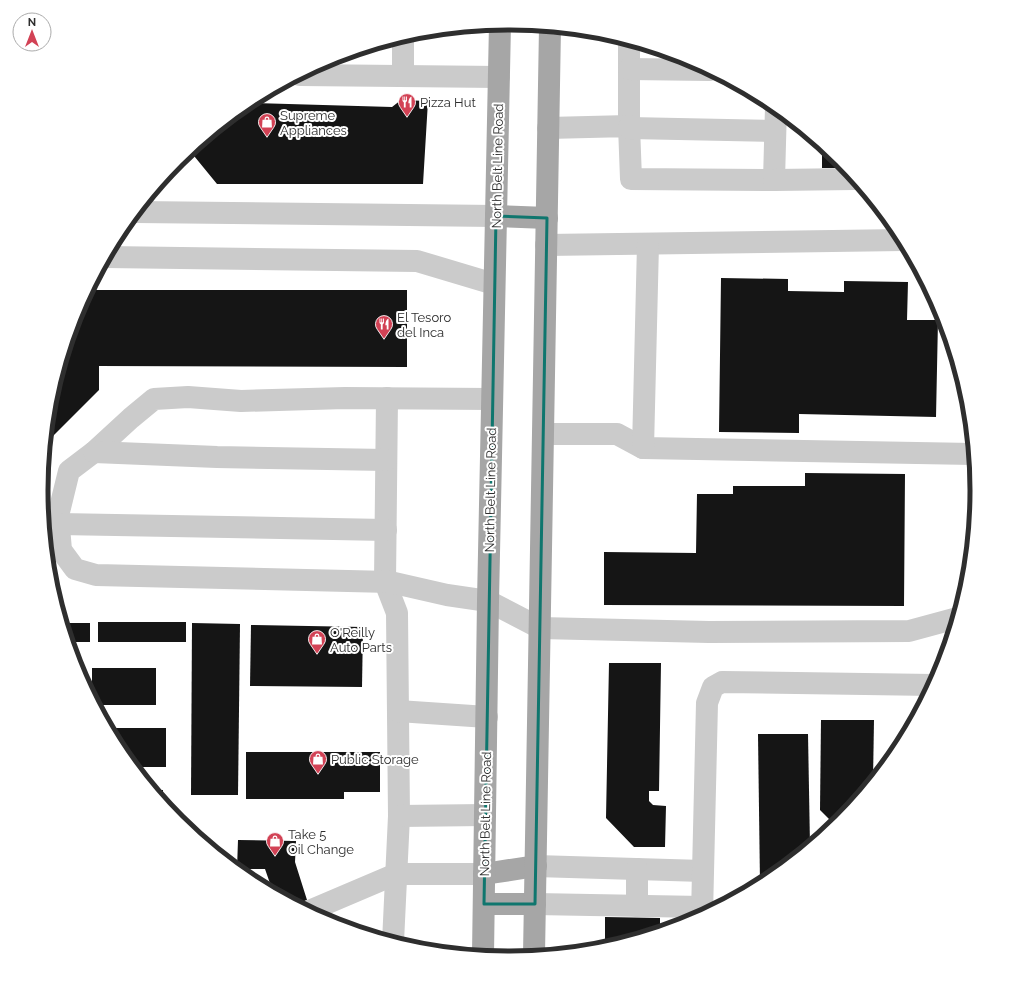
<svg xmlns="http://www.w3.org/2000/svg" width="1018" height="981" font-family="Raleway,sans-serif">
  <rect width="100%" height="100%" fill="#fff"/>
  <g fill="#151515">
    <polygon points="252,100 254,103 392,107 401,100 428,101 423,184 217,184 190,151"/>
    <polygon points="822,146 840,160 846,168 822,168"/>
    <polygon points="721,278 788,279 788,291 844,292 844,281 908,282 907,320 938,320 936,417 799,414 799,433 719,432"/>
    <polygon points="92,284 92,290 407,290 407,367 99,366 99,390 51,438 47,438 51,399 77,311"/>
    <polygon points="805,473 905,474 904,606 604,605 604,552 696,553 697,494 733,494 733,486 805,486"/>
    <rect x="98" y="622" width="88" height="20"/>
    <polygon points="63,623 90,623 90,642 69,642"/>
    <polygon points="192,623 240,624 238,795 191,795"/>
    <polygon points="251,625 363,627 362,687 250,686"/>
    <polygon points="609,663 661,663 659,791 649,791 649,801 653,805 666,806 665,847 634,847 606,818"/>
    <polygon points="76,666 83,666 83,680 77,669"/>
    <polygon points="92,668 156,668 156,705 96,705 92,698"/>
    <polygon points="821,720 874,720 873,780 839,821 835,825 820,810"/>
    <polygon points="109,728 166,728 166,767 134,767 120,750"/>
    <polygon points="758,734 808,734 810,846 769,879 760,884"/>
    <polygon points="246,752 380,752 380,792 344,792 344,799 246,799"/>
    <polygon points="153,790 163,790 163,803"/>
    <polygon points="238,840 296,841 295,862 307,900 296,904 273,892 265,869 237,869"/>
    <polygon points="605,917 660,918 660,931 605,948"/>
  </g>
  <g fill="none" stroke-linecap="round" stroke-linejoin="round">
    <g stroke="#cbcbcb" stroke-width="22">
      <polyline points="629,41 629,126"/>
      <polyline points="629,69 710,70"/>
      <polyline points="300,75 499,77"/>
      <polyline points="403,76 403,36"/>
      <polyline points="548,128 629,126 631,179 774,180 776,107"/>
      <polyline points="629,128 775,131"/>
      <polyline points="774,180 855,179"/>
      <polyline points="136,212 496,216"/>
      <polyline points="546,245 903,240"/>
      <polyline points="106,257 417,261 494,284"/>
      <polyline points="387,398 385,582 397,613 399,816 393,942"/>
      <polyline points="492,399 345,398 241,401 188,397 154,399 131,418 94,452 69,471 58,516 61,550 75,569 96,575 390,582 447,595 488,601 540,628 709,632 909,631 957,618"/>
      <polyline points="543,434 617,434 643,448 973,454"/>
      <polyline points="643,448 648,244"/>
      <polyline points="94,452 217,457 386,460"/>
      <polyline points="59,524 386,530"/>
      <polyline points="398,711 487,717"/>
      <polyline points="399,816 485,815"/>
      <polyline points="536,866 703,871"/>
      <polyline points="535,904 702,907"/>
      <polyline points="637,906 637,869"/>
      <polyline points="309,911 396,874 484,874"/>
      <polyline points="702,915 707,703 713,687 722,682 933,685"/>
    </g>
    <g stroke="#a6a6a6" stroke-width="22">
      <polyline points="496,216 547,218"/>
      <polyline points="484,874 536,866"/>
      <polyline points="484,904 535,904"/>
      <polyline points="483,955 488,601 500,24"/>
      <polyline points="534,955 550,27"/>
    </g>
  </g>
  <path fill="none" stroke="#0f766e" stroke-width="3" stroke-linejoin="round" d="M496,216L547,218L535,904H484Z"/>
  <defs>
    <g id="restaurant-pin" transform="scale(0.9)"><path d="M0 17L-7.5 6A9.5 9.5 0 1 1 7.5 6Z" fill="#d24255" stroke="#fff"/><path d="M-5-6h1v4h1v-4h1v4h1v-4h1v5L-1.5 .5V6h-2V.5L-5-1ZM5-6V6H3V1.5H1.5Q1.5-4 5-6Z" fill="#fff"/></g>
    <g id="shop-pin" transform="scale(0.9)"><path d="M0 17L-7.5 6A9.5 9.5 0 1 1 7.5 6Z" fill="#d24255" stroke="#fff"/><path d="M-5-2.5h2.3a2.7 3.5 0 0 1 5.4 0H5L5.5 6h-11ZM-1.5-2.5h3a1.5 2.3 0 0 0-3 0Z" fill="#fff"/></g>
  </defs>
  <g fill-rule="evenodd">
    <use href="#restaurant-pin" x="407" y="102"/>
    <use href="#shop-pin" x="267" y="122"/>
    <use href="#restaurant-pin" x="384" y="324"/>
    <use href="#shop-pin" x="317" y="639"/>
    <use href="#shop-pin" x="318" y="759"/>
    <use href="#shop-pin" x="275" y="841"/>
  </g>
  <g text-anchor="middle" stroke-width="4" stroke-linejoin="round" paint-order="stroke">
    <g font-size="13" fill="#2e2e2e" stroke="#fff" text-anchor="start">
      <text x="420" y="107">Pizza Hut</text>
      <text x="280" y="120">Supreme<tspan x="280" dy="15">Appliances</tspan></text>
      <text x="397" y="322">El Tesoro<tspan x="397" dy="15">del Inca</tspan></text>
      <text x="330" y="637">O'Reilly<tspan x="330" dy="15">Auto Parts</tspan></text>
      <text x="331" y="764">Public Storage</text>
      <text x="288" y="839">Take 5<tspan x="288" dy="15">Oil Change</tspan></text>
    </g>
    <g font-size="13" fill="#2e2e2e" stroke="#fff">
      <text transform="translate(497 166) rotate(-89)" y="5">North Belt Line Road</text>
      <text transform="translate(490 490) rotate(-89)" y="5">North Belt Line Road</text>
      <text transform="translate(485 814) rotate(-89)" y="5">North Belt Line Road</text>
    </g>
  </g>
  <path d="M0 0H1018V981H0ZM508 30H510A460 460 0 0 1 970 490V491A460 460 0 0 1 510 951H508A460 460 0 0 1 48 491V490A460 460 0 0 1 508 30Z" fill="#fff" fill-rule="evenodd"/>
  <path fill="none" stroke="#2e2e2e" stroke-width="5" d="M508 30H510A460 460 0 0 1 970 490V491A460 460 0 0 1 510 951H508A460 460 0 0 1 48 491V490A460 460 0 0 1 508 30Z"/>
  <g transform="translate(32 32)"><circle r="19" fill="#ffffff" stroke="#ababab"/>
  <path d="M0-3L7 15L0 10L-7 15Z" fill="#d24255"/>
  <text y="-6" font-size="11" font-weight="bold" text-anchor="middle" fill="#2e2e2e">N</text>
  </g>
</svg>
